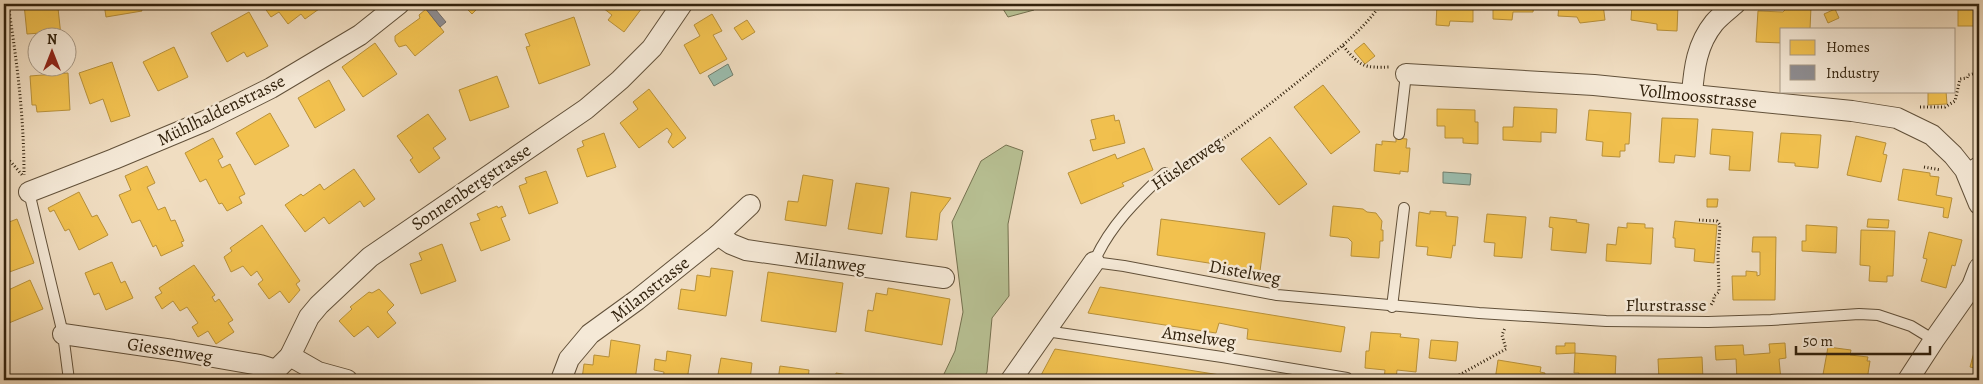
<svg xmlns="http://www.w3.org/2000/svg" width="1983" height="384" font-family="Alegreya,serif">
  <rect width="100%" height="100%" fill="#f0ddc1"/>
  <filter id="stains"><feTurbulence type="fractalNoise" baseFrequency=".004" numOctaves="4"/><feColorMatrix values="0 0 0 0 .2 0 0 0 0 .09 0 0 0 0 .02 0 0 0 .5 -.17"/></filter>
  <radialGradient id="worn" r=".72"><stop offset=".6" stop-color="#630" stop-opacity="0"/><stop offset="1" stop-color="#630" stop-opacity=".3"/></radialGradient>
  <g fill="#b8c194" stroke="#757250">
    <polygon points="1000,4 1032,4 1034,10 1008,17"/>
    <polygon points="1006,145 1023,151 1008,224 1009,296 992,318 987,372 983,380 945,380 944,374 955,351 963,312 952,222 981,161"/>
  </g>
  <g fill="#9bbdae" stroke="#717f6e">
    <polygon points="728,64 733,75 714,86 708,76"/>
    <polygon points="1443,172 1471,174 1470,185 1443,183"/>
  </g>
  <g fill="#f2c14e" stroke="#b8913a">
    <polygon points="24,4 71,4 71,7 58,8 61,36 41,38 41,33 27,34"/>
    <polygon points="104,4 140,4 142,11 106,17"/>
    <polygon points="262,4 326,4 305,19 301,14 288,24 279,12 271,17"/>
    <polygon points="462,4 482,4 472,14"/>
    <polygon points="598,4 645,4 624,32 608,20 612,15"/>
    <polygon points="1437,4 1473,4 1473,22 1450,21 1449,26 1436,25"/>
    <polygon points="1497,4 1534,4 1533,12 1513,12 1512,20 1493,19 1493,9 1496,9"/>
    <polygon points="1559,4 1603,4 1605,20 1580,23 1577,17 1558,16"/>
    <polygon points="1632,4 1680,4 1678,5 1677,31 1657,30 1657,24 1631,20"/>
    <rect x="1958" y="4" width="21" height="22"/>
    <polygon points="1789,6 1811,7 1810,29 1782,29 1782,43 1756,42 1758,11 1783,12"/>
    <polygon points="426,9 444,32 415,56 406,45 399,47 395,41 395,36 420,18 419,15"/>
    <polygon points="1835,9 1839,18 1828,23 1824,14"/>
    <polygon points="249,12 268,46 247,57 244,52 227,62 211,33"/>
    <polygon points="712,14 722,31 713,35 727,59 700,74 684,45 700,36 694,25"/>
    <polygon points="574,17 590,65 539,84 526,47 530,46 525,34"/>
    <polygon points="747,20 755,32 742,40 734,28"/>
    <polygon points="375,43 397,74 363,97 342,67"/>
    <polygon points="1364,43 1375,56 1365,64 1354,51"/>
    <polygon points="174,47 188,77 158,91 143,62"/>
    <polygon points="112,62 130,116 111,122 103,99 90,104 79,73"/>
    <polygon points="68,73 70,110 37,112 36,105 32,105 30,76"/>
    <polygon points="497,76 509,107 470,121 459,90"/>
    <polygon points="329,80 345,110 315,128 298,98"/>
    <polygon points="1323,85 1360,132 1331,154 1294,107"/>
    <polygon points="649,89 686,138 673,148 668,142 672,134 667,128 639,148 620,123 638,109 633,102"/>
    <polygon points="1928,91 1946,91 1947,104 1928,105"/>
    <polygon points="1514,107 1557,109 1556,133 1541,132 1541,142 1503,140 1503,127 1513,127"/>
    <polygon points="1437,109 1475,110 1475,122 1478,122 1478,144 1463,143 1463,138 1445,138 1445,126 1437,126"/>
    <polygon points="1589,110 1631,113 1629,144 1625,144 1625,151 1620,151 1620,157 1602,156 1603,142 1586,140"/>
    <polygon points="270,113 289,146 255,165 236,133"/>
    <polygon points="428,114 446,139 433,148 440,158 419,173 410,160 413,158 397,136"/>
    <polygon points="1114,115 1115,121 1119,120 1125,143 1093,151 1090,140 1096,139 1091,120"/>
    <polygon points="1662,118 1698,119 1695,157 1675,155 1674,163 1659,162"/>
    <polygon points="1712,129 1753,132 1750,171 1729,170 1730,156 1710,154"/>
    <polygon points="604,133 616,167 587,177 577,149 584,146 582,141"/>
    <polygon points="1781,133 1821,135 1818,168 1795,166 1795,163 1778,162"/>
    <polygon points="1856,136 1886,143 1883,154 1887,155 1881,182 1847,175"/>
    <polygon points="1270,137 1307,184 1279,205 1241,159"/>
    <polygon points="213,138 223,157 218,160 222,168 230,164 245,194 239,197 242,203 227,211 222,203 219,204 206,179 200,182 185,153"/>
    <polygon points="1396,138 1407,139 1406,148 1410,148 1408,172 1400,171 1400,174 1374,171 1376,144 1382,145 1382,141 1396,142"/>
    <polygon points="1144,148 1153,170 1122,183 1124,186 1081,204 1068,173 1115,154 1117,159"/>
    <polygon points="147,166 155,183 147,187 158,210 165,207 171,221 175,220 184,241 181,242 183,246 161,256 156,245 153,247 140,220 132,223 119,195 131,190 125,176"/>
    <polygon points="354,169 375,199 364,207 360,201 329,224 324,217 305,232 285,205 301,194 303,196 320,184 324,190"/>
    <polygon points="1903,169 1930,173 1930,176 1939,177 1936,195 1952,198 1948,218 1943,217 1944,208 1898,200"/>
    <polygon points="546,171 558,203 529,214 519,186 527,183 525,178"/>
    <polygon points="803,175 833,180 826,226 785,220 788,201 798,202"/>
    <polygon points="856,183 889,188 882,234 848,229"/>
    <polygon points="79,192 92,217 97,215 108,235 79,250 69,229 65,231 54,210 50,212 48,208"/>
    <polygon points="911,192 951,198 940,213 937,240 906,237"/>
    <polygon points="1707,199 1718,199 1717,207 1707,207"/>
    <polygon points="497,206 498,208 502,206 506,216 501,218 510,240 481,251 470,223 480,220 477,214"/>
    <polygon points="1333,206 1363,209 1367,212 1376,213 1382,221 1381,230 1383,230 1383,241 1380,241 1379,258 1351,256 1352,242 1348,238 1330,236"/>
    <polygon points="1430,211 1446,212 1446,216 1458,217 1455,246 1453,245 1451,258 1427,255 1428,247 1416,246 1419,212 1430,214"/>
    <polygon points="1487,214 1526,217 1522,258 1494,256 1495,243 1484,242"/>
    <polygon points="1550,217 1577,220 1576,222 1589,224 1586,253 1551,250 1553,228 1549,227"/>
    <polygon points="17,219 34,263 4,274 4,224"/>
    <polygon points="1161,219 1265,233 1260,271 1157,255"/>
    <polygon points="1868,219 1889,220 1888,228 1867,227"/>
    <polygon points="1675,221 1717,225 1714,263 1694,261 1695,249 1675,247 1675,238 1673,238"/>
    <polygon points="1627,223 1645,224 1645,228 1653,228 1651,264 1606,261 1607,244 1616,245 1618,227 1627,228"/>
    <polygon points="262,225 300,281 296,284 300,290 289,303 280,291 269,299 258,284 263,280 257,271 251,276 243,266 231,272 224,257 232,251 230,248"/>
    <polygon points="1806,225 1837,227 1836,253 1802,251 1802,241 1806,241"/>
    <polygon points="1861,230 1895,231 1893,276 1887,276 1887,282 1869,281 1870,266 1860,265"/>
    <polygon points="1929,232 1962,240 1955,266 1952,265 1946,288 1921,281 1927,259 1923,258"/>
    <polygon points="1753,237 1776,237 1775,300 1733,300 1732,276 1746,276 1746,271 1757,272 1757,276 1760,275 1760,252 1752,252"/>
    <polygon points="442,244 456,281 421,294 410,264 422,260 419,253"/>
    <polygon points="112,262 121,283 125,281 133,298 106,310 99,293 94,295 85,273"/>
    <polygon points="194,265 215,295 212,297 215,302 219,299 233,320 228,323 234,332 216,344 208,331 198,337 192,327 198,323 187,307 180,311 173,301 162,309 155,297 162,293 159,288"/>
    <polygon points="711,268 733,271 726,316 678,309 681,289 695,291 697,275 710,277"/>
    <polygon points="768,272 843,283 836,332 761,321"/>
    <polygon points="30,280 43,309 4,325 4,292"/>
    <polygon points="1100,287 1345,327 1341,352 1247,339 1248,329 1219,323 1216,333 1088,313"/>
    <polygon points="888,288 950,299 942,345 865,331 868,310 873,311 876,293 887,295"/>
    <polygon points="379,289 394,305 387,312 396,323 378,338 368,326 354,337 339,321 352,309 350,307 369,292 372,293"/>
    <polygon points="1371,332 1401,334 1400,337 1419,339 1416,372 1397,370 1396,380 1384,380 1385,370 1365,368 1366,351 1369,351"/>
    <polygon points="611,340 640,345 635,380 582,379 584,364 593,365 594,355 609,357"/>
    <polygon points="1431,340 1458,342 1456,361 1429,358"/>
    <polygon points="1565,343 1575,343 1575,353 1556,354 1556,346 1565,346"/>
    <polygon points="1785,343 1786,358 1779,359 1781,380 1737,380 1736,359 1716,360 1715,346 1743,345 1744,355 1770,353 1769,344"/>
    <polygon points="1976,345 1979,346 1979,369 1970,367"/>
    <polygon points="1828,347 1851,350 1850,355 1868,357 1867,361 1870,361 1867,380 1822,380"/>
    <polygon points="1055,349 1252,380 1060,380 1040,377"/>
    <polygon points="667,351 691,355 687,380 663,380 664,372 654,370 655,359 666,361"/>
    <polygon points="1575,353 1616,356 1615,380 1578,380 1579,373 1574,373"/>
    <polygon points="1702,357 1703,380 1659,380 1658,359"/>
    <polygon points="721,358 752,363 750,380 717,380"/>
    <polygon points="1498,360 1541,367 1540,372 1545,373 1544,380 1495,380"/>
    <polygon points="780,366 809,370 808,380 778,380"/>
    <polygon points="836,373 866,378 865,380 835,380"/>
  </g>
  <polygon fill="#8d8d92" stroke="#726d6a" points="431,4 446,22 440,27 425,8"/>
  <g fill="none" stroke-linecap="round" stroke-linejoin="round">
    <polyline stroke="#717f6e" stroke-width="5.5" points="4,372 8,380"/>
    <g stroke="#62513a" stroke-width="12">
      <g id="lane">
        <polyline points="1399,134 1406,74"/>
        <polyline points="1965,170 1979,161"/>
        <path d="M1165,173C1137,199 1109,227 1094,262L1124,266L1277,295L1479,313L1606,321L1708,322L1771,320L1859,314L1878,315L1911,326L1934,340"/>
        <polyline points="29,192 63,334 69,380"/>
        <polyline points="1392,307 1404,208"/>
        <polyline points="1046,331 1222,357 1347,378"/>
      </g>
    </g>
    <g stroke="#62513a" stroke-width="22">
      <g id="street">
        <polyline points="1406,74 1594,85 1852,111 1897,118 1932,135 1953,155 1965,170 1979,204"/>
        <path d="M1692,94C1694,68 1697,44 1714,23C1720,16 1728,10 1735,4"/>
        <polyline points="29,192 114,159 205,121 271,88 360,35 399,4"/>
        <polyline points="718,235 731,244 746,250 944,278"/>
        <polyline points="63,334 173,350 260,365 276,370"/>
        <polyline points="290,356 318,372 347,380"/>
        <polyline points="271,380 276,370 290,356 309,317 319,305 370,257 586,109 620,80 652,48 682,4"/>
        <polyline points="561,380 569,359 590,334 637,300 718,235 750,205"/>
        <polyline points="1011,380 1094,262"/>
        <polyline points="1908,380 1934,340 1972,286 1979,268"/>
      </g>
    </g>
    <g stroke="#32220d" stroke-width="3" stroke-dasharray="1 2.5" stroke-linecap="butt">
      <path d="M8,4C17,62 24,116 24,175"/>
      <path d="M1343,46C1361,67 1363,68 1391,67"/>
      <polyline points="1920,107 1945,107 1955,101 1960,79 1967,78 1968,75 1977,73 1979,57"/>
      <polyline points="4,157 11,162 23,176"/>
      <path d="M1177,167C1223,143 1263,109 1304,77C1332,54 1361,33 1381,4"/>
      <polyline points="1924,167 1941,170"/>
      <polyline points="1699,220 1717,221 1720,225 1718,255 1719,292 1714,296 1714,300 1711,305"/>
      <polyline points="1450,380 1506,349 1502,335 1505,328"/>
    </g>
    <use href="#lane" stroke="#f5e9d7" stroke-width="10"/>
    <use href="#street" stroke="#f5e9d7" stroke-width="20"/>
  </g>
  <g text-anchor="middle" stroke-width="5" stroke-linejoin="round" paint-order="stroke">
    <g font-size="18" fill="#32220d" stroke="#f5e9d7">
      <text transform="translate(1698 96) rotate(6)" y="6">Vollmoosstrasse</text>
      <text transform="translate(221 110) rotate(-26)" y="6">Mühlhaldenstrasse</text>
      <text transform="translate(1187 163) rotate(-34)" y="6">Hüslenweg</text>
      <text transform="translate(471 187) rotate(-34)" y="6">Sonnenbergstrasse</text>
      <text transform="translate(830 262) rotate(8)" y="6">Milanweg</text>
      <text transform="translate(1245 272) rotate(10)" y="6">Distelweg</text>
      <text transform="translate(650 289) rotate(-38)" y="6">Milanstrasse</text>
      <text x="1666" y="311">Flurstrasse</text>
      <text transform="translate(1199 337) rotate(8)" y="6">Amselweg</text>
      <text transform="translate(170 350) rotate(9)" y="6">Giessenweg</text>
    </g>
  </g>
  <rect width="1983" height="384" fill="none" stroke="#f0ddc1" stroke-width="20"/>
  <rect x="5" y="5" width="1973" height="374" fill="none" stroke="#32220d" stroke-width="2.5"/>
  <rect x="10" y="10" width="1963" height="364" fill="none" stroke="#32220d"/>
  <rect x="1780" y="28" width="175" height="65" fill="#f5e9d7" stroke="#a79986"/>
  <rect x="1790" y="40" width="25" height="15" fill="#f2c14e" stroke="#a79986"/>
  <text x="1826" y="52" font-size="15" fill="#32220d">Homes</text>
  <rect x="1790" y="65" width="25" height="15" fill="#8d8d92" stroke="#a79986"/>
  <text x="1826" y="78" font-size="15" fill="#32220d">Industry</text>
  <g transform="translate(52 52)"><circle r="24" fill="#f5e9d7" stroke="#a79986"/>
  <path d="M0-4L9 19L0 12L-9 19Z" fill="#8f2418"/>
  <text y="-8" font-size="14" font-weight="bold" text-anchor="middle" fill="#32220d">N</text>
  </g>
  <path d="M1796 346v8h134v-8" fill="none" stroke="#32220d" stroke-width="2.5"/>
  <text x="1803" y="346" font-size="15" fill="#32220d" stroke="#f5e9d7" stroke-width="4" paint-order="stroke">50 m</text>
  <rect width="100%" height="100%" filter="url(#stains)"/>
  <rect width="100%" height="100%" fill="url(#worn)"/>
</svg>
